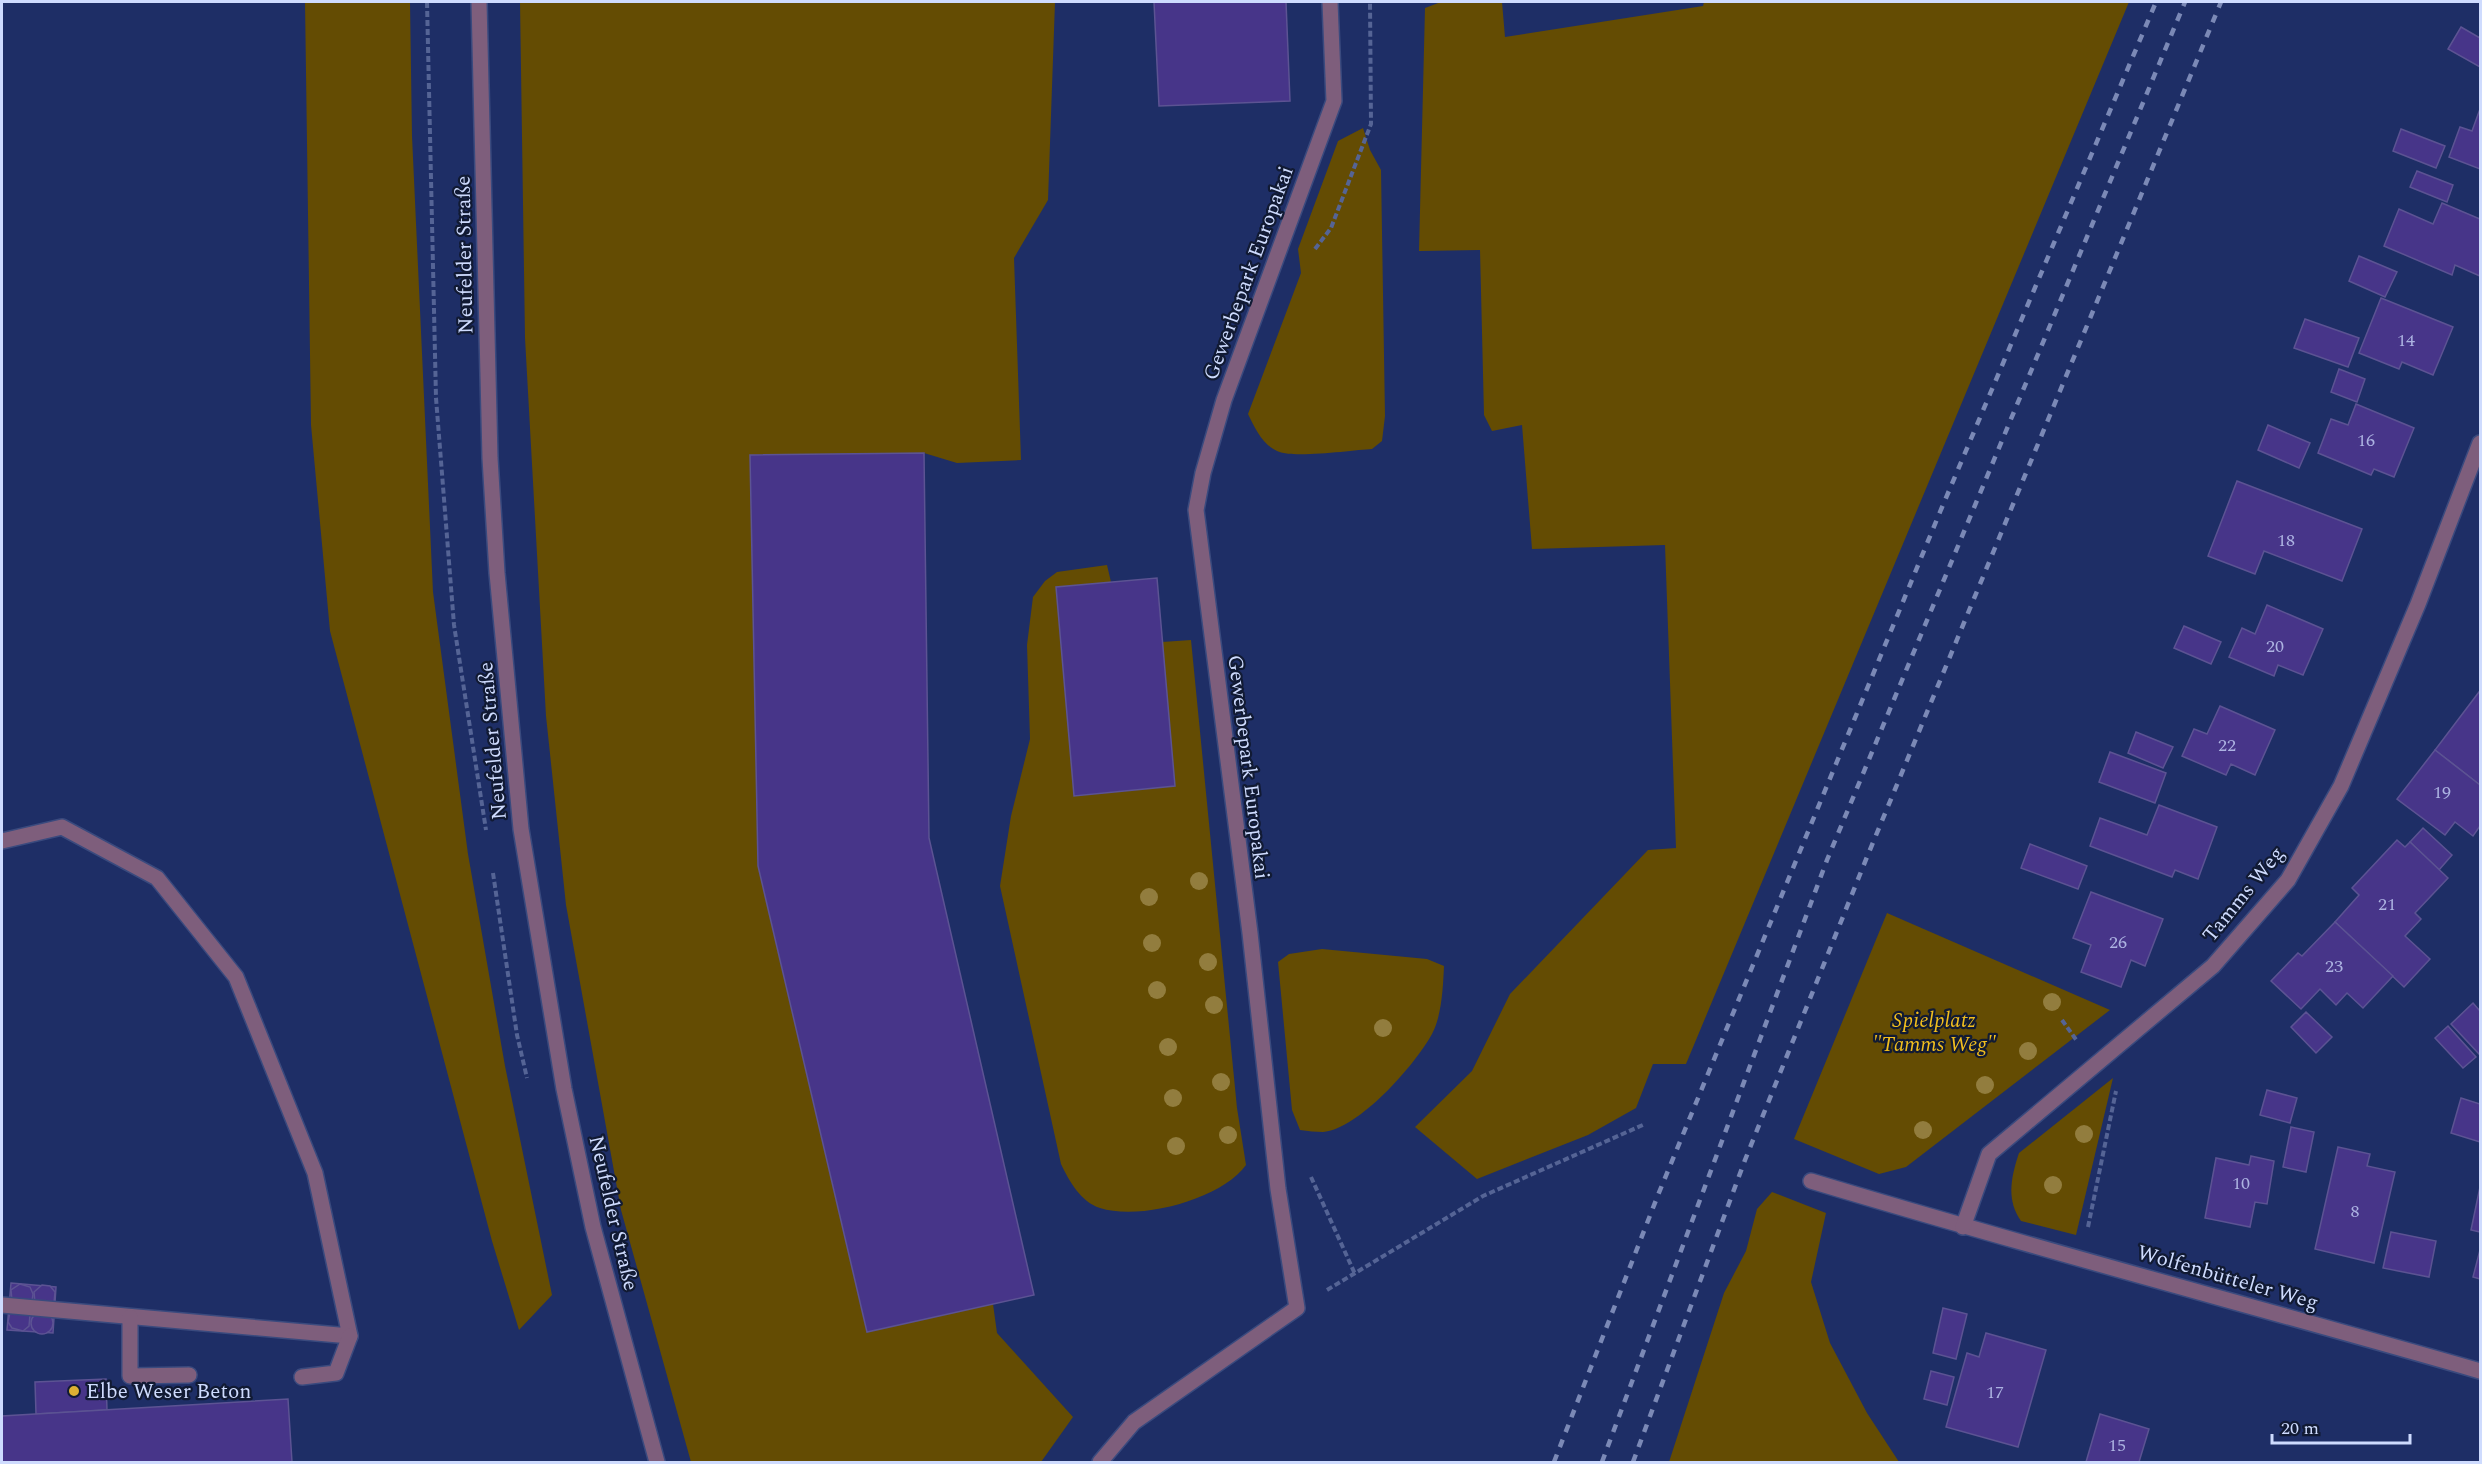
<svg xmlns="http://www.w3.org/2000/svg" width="2482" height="1464" font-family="Spectral,serif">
  <rect width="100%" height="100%" fill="#1e2e66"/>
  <g fill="#644c03">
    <polygon points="305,2 410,2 412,136 433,592 468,854 505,1066 552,1295 519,1330 492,1241 330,631 311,425"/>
    <polygon points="520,2 1055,2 1048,200 1014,258 1021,460 957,463 924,453 751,455 758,866 867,1332 993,1304 997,1333 1073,1417 1041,1462 691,1462 621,1210 566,905 546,716 525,338"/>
    <polygon points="1441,2 1502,2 1505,37 1703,6 1704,2 2129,2 1686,1064 1653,1064 1636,1108 1588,1135 1477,1179 1415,1127 1472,1071 1510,994 1648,850 1676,848 1665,545 1532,549 1522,425 1492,431 1484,415 1480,250 1419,251 1425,8"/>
    <path d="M1363,128L1370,150L1381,170L1385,416L1382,441L1372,449C1353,450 1292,459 1277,451C1262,444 1255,428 1248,414L1301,273L1298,249L1338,141Z"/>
    <path d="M1107,565L1111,582L1056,587L1075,796L1175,786L1162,642L1191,640L1237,1108L1246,1165C1222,1199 1140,1221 1100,1208C1081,1202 1069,1181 1061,1164L1000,886L1011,816L1030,739L1027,645L1033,597L1045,581L1057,572Z"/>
    <polygon points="1887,913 2110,1010 1906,1167 1879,1174 1794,1139"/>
    <path d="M1322,949L1427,959L1444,966C1443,987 1442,1015 1432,1034C1415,1065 1359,1129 1323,1132C1316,1132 1308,1131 1300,1130L1292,1110L1278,962L1289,954Z"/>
    <path d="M2113,1078L2076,1235L2021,1221C2006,1200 2011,1177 2019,1153Z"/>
    <polygon points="1772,1192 1826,1213 1811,1282 1830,1343 1867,1413 1899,1462 1669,1462 1724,1293 1746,1251 1757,1209"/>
  </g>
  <g fill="#473589" stroke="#5c5393" stroke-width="1.5">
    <polygon points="1154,2 1286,2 1290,101 1159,106"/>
    <polygon points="2461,27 2480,38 2480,67 2448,49"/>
    <polygon points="2480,109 2480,169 2449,157 2460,127 2472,131"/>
    <polygon points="2401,129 2445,146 2436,168 2393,151"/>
    <polygon points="2417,171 2453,185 2447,202 2410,187"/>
    <polygon points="2442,203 2480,219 2480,276 2455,265 2452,275 2384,246 2399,209 2433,224"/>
    <polygon points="2359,256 2397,272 2385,297 2349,281"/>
    <polygon points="2381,298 2453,327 2433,375 2402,362 2399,369 2359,353"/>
    <polygon points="2305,319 2359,338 2348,367 2294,348"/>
    <polygon points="2339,369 2365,379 2357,402 2331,392"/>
    <polygon points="2356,404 2414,428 2394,477 2374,469 2371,475 2318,453 2331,419 2348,425"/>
    <polygon points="2268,425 2310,443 2299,468 2258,450"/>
    <polygon points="924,453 929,838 1034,1295 867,1332 758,866 750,455"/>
    <polygon points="2237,481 2362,529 2342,581 2264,551 2255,574 2208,556"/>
    <polygon points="1157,578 1175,786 1074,796 1056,587"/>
    <polygon points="2267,605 2323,629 2303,675 2278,665 2274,676 2229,657 2242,628 2255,634"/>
    <polygon points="2184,626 2221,642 2211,664 2174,648"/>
    <polygon points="2479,692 2480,694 2480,785 2435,750"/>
    <polygon points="2220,706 2275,730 2255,775 2231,764 2226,775 2182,756 2194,729 2207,734"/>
    <polygon points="2136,732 2173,747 2163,768 2128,753"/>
    <polygon points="2435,750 2480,785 2480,826 2473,836 2455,822 2445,835 2397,799"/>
    <polygon points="2110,752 2166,773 2155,803 2099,782"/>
    <polygon points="2159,805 2217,827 2198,879 2175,870 2172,877 2090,846 2100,818 2147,835"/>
    <polygon points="2423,828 2452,855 2439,870 2410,842"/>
    <polygon points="2397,840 2405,847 2410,842 2448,878 2415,913 2421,919 2405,936 2430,959 2404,987 2335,922 2359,895 2352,888"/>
    <polygon points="2030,844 2087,866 2078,889 2021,868"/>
    <polygon points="2091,892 2163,919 2145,966 2131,960 2121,987 2081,972 2091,945 2073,938"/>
    <polygon points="2335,922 2393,976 2363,1008 2347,993 2336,1005 2320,989 2301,1009 2271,981 2298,953 2302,956"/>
    <polygon points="2473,1003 2480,1011 2480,1055 2451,1024"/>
    <polygon points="2306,1012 2332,1037 2316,1053 2291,1027"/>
    <polygon points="2448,1026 2476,1057 2463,1068 2435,1038"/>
    <polygon points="2267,1090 2297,1098 2290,1123 2260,1115"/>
    <polygon points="2461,1098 2480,1104 2480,1142 2451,1133"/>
    <polygon points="2291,1127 2314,1132 2306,1172 2283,1167"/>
    <polygon points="2338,1147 2370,1154 2367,1166 2395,1172 2374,1263 2315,1249"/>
    <polygon points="2251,1156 2274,1161 2267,1204 2255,1202 2250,1227 2205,1218 2216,1158 2249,1165"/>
    <polygon points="2480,1187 2480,1232 2471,1230"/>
    <polygon points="2391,1232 2436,1241 2429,1277 2383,1268"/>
    <polygon points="2480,1250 2480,1279 2473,1277"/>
    <polygon points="11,1283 56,1287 53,1333 7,1330"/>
    <polygon points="20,1284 30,1287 33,1294 32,1301 12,1301 11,1290"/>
    <polygon points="42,1285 50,1286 55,1292 54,1303 35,1303 34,1292"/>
    <polygon points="1943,1308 1967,1314 1956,1359 1933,1353"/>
    <polygon points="10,1312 30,1315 29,1326 23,1331 12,1328 8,1322"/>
    <circle cx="42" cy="1323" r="11"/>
    <polygon points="1986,1333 2046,1350 2018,1447 1946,1427 1967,1353 1979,1357"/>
    <polygon points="1931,1371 1954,1377 1947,1405 1924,1399"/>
    <polygon points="106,1379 107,1410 36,1414 35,1382"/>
    <polygon points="288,1399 292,1462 2,1462 2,1416"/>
    <polygon points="2100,1414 2149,1429 2139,1462 2086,1462"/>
  </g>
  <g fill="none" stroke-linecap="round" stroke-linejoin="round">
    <g stroke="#3a4a7e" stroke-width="18">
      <g id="service">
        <polyline points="2,841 62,827 157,878 236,977 315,1173 350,1336 2,1305"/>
        <polyline points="130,1317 130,1376 189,1375"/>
        <polyline points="302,1377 336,1373 350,1336"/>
      </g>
    </g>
    <g stroke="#3a4a7e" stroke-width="18">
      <g id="minor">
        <path d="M1811,1181C2033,1248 2257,1307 2480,1371"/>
        <polyline points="1963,1227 1989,1154 2213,966 2288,880 2341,786 2418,604 2480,443"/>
        <polyline points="1100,1462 1134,1422 1297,1308 1278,1189 1250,933 1196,510 1203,473 1224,400 1334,101 1330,2"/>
      </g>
    </g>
    <g stroke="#3a4a7e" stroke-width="18">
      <polyline id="tertiary" points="479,2 490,458 497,573 521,829 564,1089 593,1227 657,1462"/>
    </g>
    <g stroke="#556495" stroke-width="4" stroke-dasharray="6 3" stroke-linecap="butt">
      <polyline points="427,2 436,398 454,625 486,830"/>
      <polyline points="1315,249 1331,228 1371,124 1370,2"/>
      <polyline points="493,873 517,1035 527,1078"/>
      <polyline points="2062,1020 2077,1041"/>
      <polyline points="1311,1177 1355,1274"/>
      <polyline points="2088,1227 2116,1091"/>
      <polyline points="1327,1290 1483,1196 1645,1124"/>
    </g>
    <use href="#service" stroke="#7e5e7c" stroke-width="15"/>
    <use href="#minor" stroke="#7e5e7c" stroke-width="15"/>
    <use href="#tertiary" stroke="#7e5e7c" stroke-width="15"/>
    <g stroke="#7b89b6" stroke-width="4.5" stroke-dasharray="8 8" stroke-linecap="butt">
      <polyline points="1554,1462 1658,1195 1940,512 2156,2"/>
      <polyline points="1602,1462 1827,860 2185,2"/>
      <polyline points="1633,1462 1745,1160 1867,857 2221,2"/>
    </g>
  </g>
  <g fill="#927d3e">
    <circle cx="1199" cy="881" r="9"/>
    <circle cx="1149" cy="897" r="9"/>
    <circle cx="1152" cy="943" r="9"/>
    <circle cx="1208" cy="962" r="9"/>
    <circle cx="1157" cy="990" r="9"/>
    <circle cx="2052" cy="1002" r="9"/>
    <circle cx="1214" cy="1005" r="9"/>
    <circle cx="1383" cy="1028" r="9"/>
    <circle cx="1168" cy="1047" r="9"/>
    <circle cx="2028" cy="1051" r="9"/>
    <circle cx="1221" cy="1082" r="9"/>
    <circle cx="1985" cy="1085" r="9"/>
    <circle cx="1173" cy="1098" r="9"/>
    <circle cx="1923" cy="1130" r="9"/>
    <circle cx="2084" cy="1134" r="9"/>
    <circle cx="1228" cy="1135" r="9"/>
    <circle cx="1176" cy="1146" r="9"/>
    <circle cx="2053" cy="1185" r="9"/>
  </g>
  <circle fill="#ddb133" stroke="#111a33" stroke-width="2" cx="74" cy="1391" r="6"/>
  <g text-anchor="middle" stroke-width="4.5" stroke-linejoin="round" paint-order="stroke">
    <g font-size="18" fill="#acb2e1">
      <text x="2406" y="346">14</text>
      <text x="2366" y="446">16</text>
      <text x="2286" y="546">18</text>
      <text x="2275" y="652">20</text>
      <text x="2227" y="751">22</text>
      <text x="2442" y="798">19</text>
      <text x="2387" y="910">21</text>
      <text x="2118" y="948">26</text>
      <text x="2334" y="972">23</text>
      <text x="2241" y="1189">10</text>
      <text x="2355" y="1217">8</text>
      <text x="1995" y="1398">17</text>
      <text x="2117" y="1451">15</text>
    </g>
    <g font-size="21" fill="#cedbfe" stroke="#111a33">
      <text transform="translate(464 255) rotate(-91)" y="7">Neufelder Straße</text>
      <text transform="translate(1248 273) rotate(-70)" y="7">Gewerbepark Europakai</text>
      <text transform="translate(492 741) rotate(-95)" y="7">Neufelder Straße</text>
      <text transform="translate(1249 767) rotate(83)" y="7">Gewerbepark Europakai</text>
      <text transform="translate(2243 894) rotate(-51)" y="7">Tamms Weg</text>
      <text transform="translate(614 1213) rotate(77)" y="7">Neufelder Straße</text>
      <text transform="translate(2228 1277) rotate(16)" y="7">Wolfenbütteler Weg</text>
    </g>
    <g font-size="21" font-style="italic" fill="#f1be1e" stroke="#111a33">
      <text x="1934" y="1027">Spielplatz<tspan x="1934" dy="24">"Tamms Weg"</tspan></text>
    </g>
    <g font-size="21" fill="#cedbfe" stroke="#111a33" text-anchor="start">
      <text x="86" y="1398">Elbe Weser Beton</text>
    </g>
  </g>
  <rect width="2482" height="1464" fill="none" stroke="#cedbfe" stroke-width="6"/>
  <path d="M2272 1434v9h138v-9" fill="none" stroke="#cedbfe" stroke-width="3"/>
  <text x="2281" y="1434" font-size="18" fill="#cedbfe" stroke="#111a33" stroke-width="4.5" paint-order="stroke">20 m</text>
</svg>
